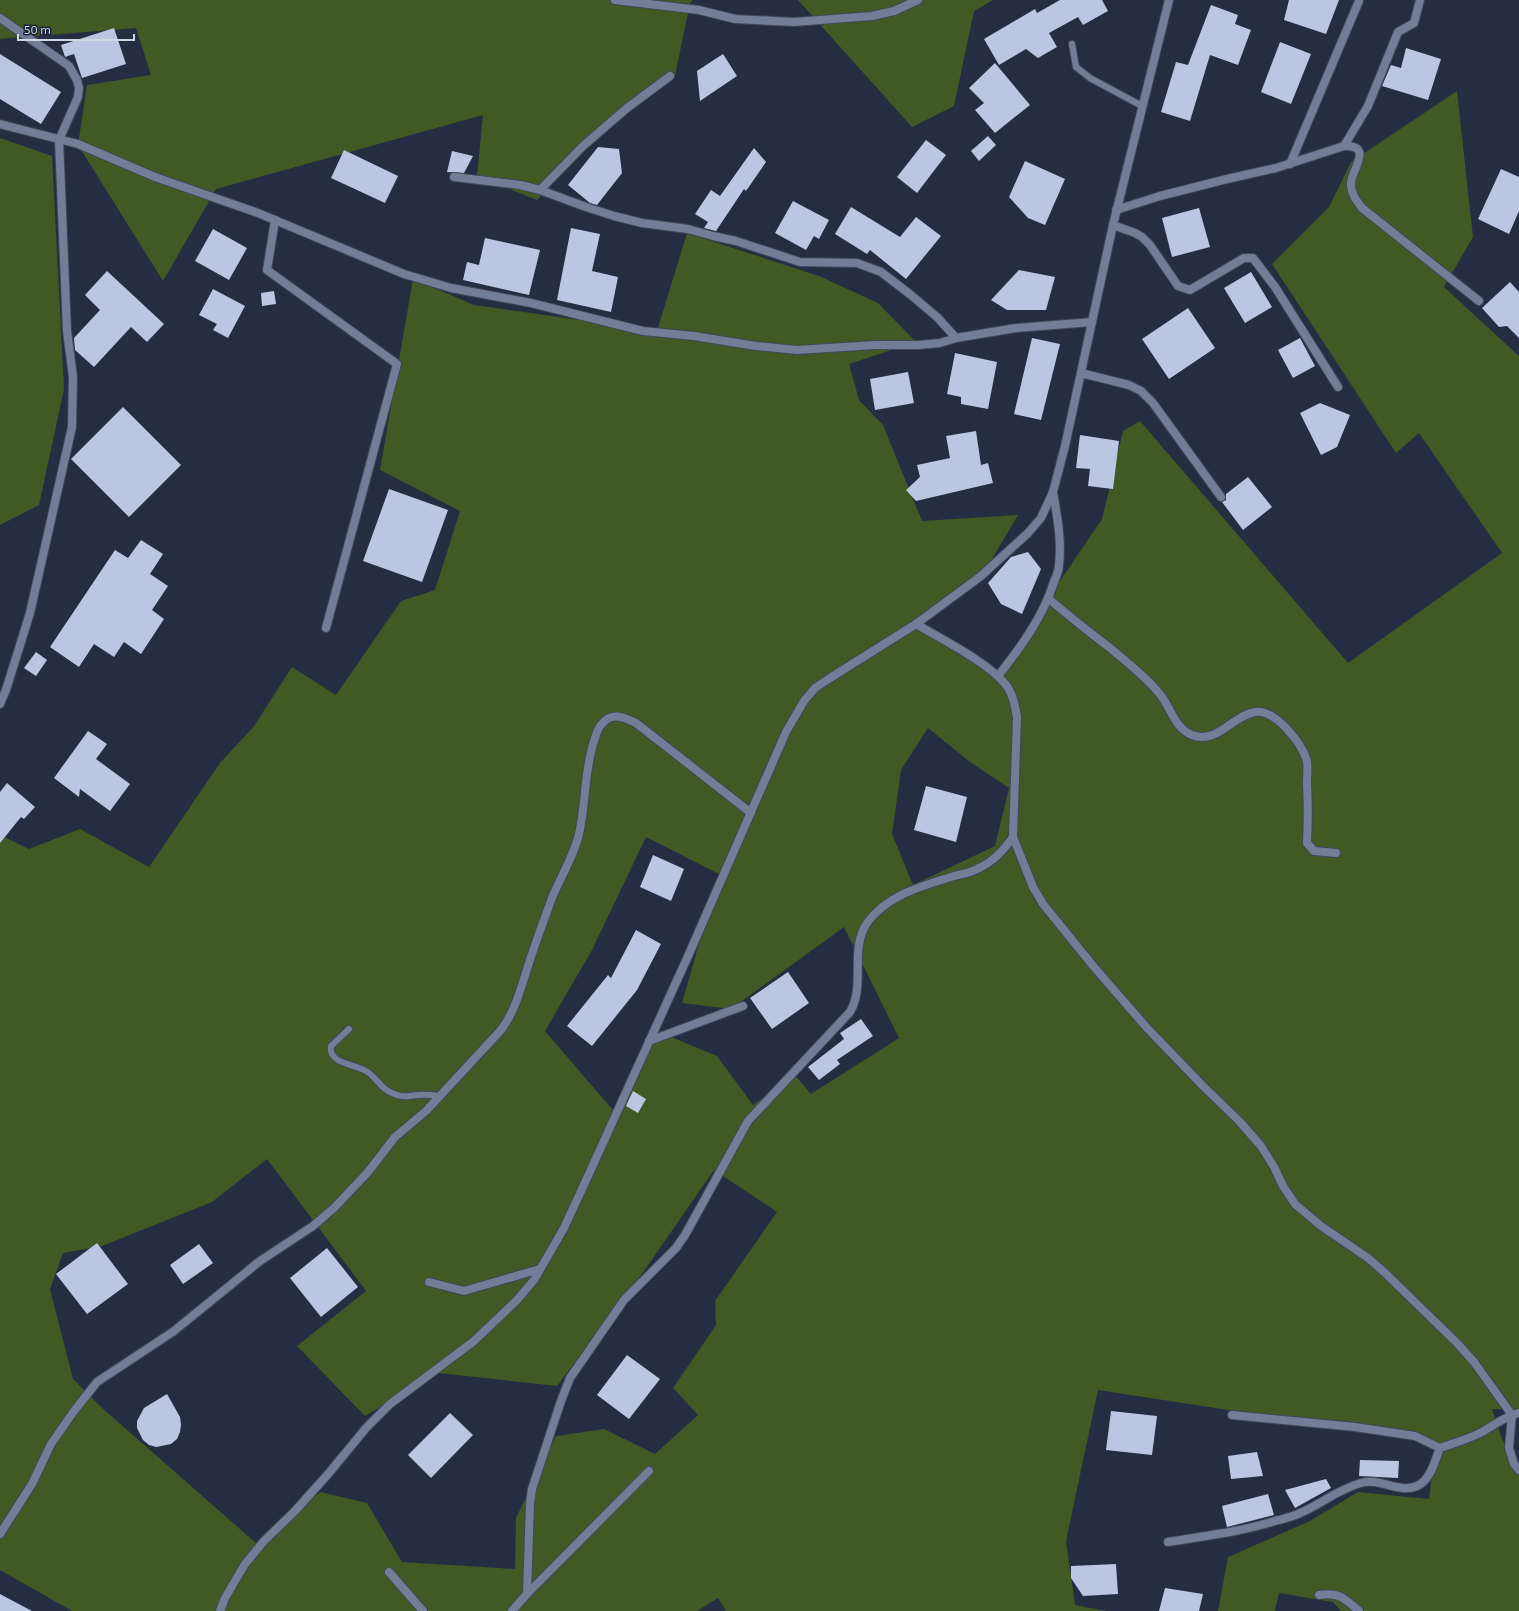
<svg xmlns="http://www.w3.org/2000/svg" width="1519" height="1611" font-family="'Exo 2',sans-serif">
  <rect width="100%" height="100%" fill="#252d43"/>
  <g fill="#415922" fill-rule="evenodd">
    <polygon points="0,0 693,0 690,3 675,76 621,113 537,200 477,176 483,115 216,189 163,281 78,145 87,85 151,75 136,28 0,39"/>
    <polygon points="798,0 993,0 974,11 954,106 912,127"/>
    <path d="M1457,91L1473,237L1444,287L1519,356V1410L1492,1409L1502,1439L1519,1468V1611H1341L1333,1602L1279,1593L1275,1611H1218L1228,1557L1310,1521L1358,1492L1429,1499L1436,1442L1098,1390L1066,1541L1075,1605L1106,1611H726L718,1598L697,1611H72L0,1570V835L29,849L80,829L149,867L220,763L254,726L292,667L336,695L401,601L435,590L460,511L380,470L413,279L474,305L657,331L687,233L819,276L878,303L916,342L849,364L859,400L883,425L922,521L1018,515L982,576L924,624L999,671L1102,519L1123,431L1140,421L1348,663L1502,553L1419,433L1396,453L1272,264L1329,207L1351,162ZM928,728L970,762L1009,788L995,846L913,885L892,834L901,770ZM646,837L719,874L682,1003L731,1009L844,927L899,1038L811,1094L794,1074L753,1105L717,1056L659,1032L618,1116L545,1031L592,950ZM267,1159L366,1291L297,1346L365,1416L438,1373L557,1386L644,1271L714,1170L777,1212L715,1301L716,1325L673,1388L698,1415L655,1454L604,1429L556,1436L516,1518L515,1569L402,1562L367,1503L320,1492L257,1544L101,1407L73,1379L50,1289L63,1253L102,1246L212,1202Z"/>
    <polygon points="0,138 52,156 64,389 39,505 0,525"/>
  </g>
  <g fill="#bac6e2">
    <polygon points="1060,0 1102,0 1108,11 1083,25 1078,17 1049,33 1057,47 1038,58 1026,49 999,65 984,39 1035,9 1037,13"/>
    <polygon points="1289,0 1339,0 1326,34 1284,20"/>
    <polygon points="1211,5 1238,15 1235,24 1251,30 1238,65 1210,55 1190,121 1161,112 1176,62 1188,65"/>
    <polygon points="114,28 126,64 82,78 74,54 65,57 61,45"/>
    <polygon points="1280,42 1311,54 1291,104 1261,92"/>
    <polygon points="1406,48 1441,59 1428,100 1382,86 1391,65 1401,68"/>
    <polygon points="0,54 61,92 41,124 0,99"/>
    <polygon points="723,54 737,76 700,101 697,71"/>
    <polygon points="995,63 1030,105 995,133 975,110 984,103 969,88"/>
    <polygon points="988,136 996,145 979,161 971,151"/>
    <polygon points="926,140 946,155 917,193 897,177"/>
    <polygon points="598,147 619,149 622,173 597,205 590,203 568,185"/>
    <polygon points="754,148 766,162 746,191 744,189 716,231 704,228 708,222 695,214 711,190 720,196"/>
    <polygon points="344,150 398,176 385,203 331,178"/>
    <polygon points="452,151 473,156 464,173 447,172"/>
    <polygon points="1025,161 1065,179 1045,225 1028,218 1009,197"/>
    <polygon points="1501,169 1519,177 1519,211 1509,234 1478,219"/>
    <polygon points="793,201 829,220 819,239 814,236 806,250 775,233"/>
    <polygon points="851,207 900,237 916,217 941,236 906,279 870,250 867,254 835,234"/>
    <polygon points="1199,208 1210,247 1172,257 1162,218"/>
    <polygon points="571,228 600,234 592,271 618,277 611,312 557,300"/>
    <polygon points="213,229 247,248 229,280 195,261"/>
    <polygon points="485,238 540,250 529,295 463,280 467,262 479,265"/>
    <polygon points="1019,270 1055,277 1046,310 1007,310 991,300"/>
    <polygon points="107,271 164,324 147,342 131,327 94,367 75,350 74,338 100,310 85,295"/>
    <polygon points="1251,272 1272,307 1245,323 1224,288"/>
    <polygon points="1510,282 1519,292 1519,338 1507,326 1499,327 1482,308"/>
    <polygon points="213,289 245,306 228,338 213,330 217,324 199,315"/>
    <polygon points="274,291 276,304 262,306 261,293"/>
    <polygon points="1188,308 1215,348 1169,379 1142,339"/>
    <polygon points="1032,338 1060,344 1041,420 1014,414"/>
    <polygon points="1300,338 1315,366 1293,378 1278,350"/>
    <polygon points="955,353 997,362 988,409 961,404 961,397 947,394"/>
    <polygon points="908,372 914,403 875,410 870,379"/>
    <polygon points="1320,403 1350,415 1337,447 1321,455 1300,413"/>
    <polygon points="123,407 181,465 129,517 71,459"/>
    <polygon points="976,431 981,465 988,463 993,483 916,501 906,490 920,477 917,465 950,458 946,436"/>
    <polygon points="1080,435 1119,441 1113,489 1088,486 1090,469 1076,468"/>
    <polygon points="1248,477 1272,507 1243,530 1222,502 1226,500 1226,494"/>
    <polygon points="389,489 448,510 422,582 363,561"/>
    <polygon points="141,540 163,554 150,574 168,586 152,610 164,619 141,654 124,642 114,657 94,644 79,667 50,647 115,550 128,558"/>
    <polygon points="1028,552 1041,569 1022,614 1001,604 988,583 1011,557"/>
    <polygon points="36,652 47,660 36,676 24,668"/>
    <polygon points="88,731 107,744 96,759 130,784 110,811 80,789 79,797 54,778"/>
    <polygon points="7,783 35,807 24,819 21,817 0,843 0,792"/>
    <polygon points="926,786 967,797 956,842 914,830"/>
    <polygon points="653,855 684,869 671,901 640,887"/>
    <polygon points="636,930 661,944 637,990 592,1046 567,1026 608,975 611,978"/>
    <polygon points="788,972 809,1003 772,1029 750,998"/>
    <polygon points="861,1019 873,1036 837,1060 840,1064 819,1080 808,1067 844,1039 840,1033"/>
    <polygon points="633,1091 646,1099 638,1113 626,1106"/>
    <polygon points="97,1243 128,1284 87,1314 56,1274"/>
    <polygon points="199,1244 213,1263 183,1284 170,1265"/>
    <polygon points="327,1248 358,1287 321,1317 290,1278"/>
    <polygon points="627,1355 660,1379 629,1419 597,1395"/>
    <polygon points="167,1394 180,1417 181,1425 180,1432 177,1439 171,1444 156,1447 149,1445 143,1440 137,1428 137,1421 144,1408"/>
    <polygon points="1111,1411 1157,1416 1152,1455 1106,1450"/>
    <polygon points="450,1413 473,1435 431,1478 408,1455"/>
    <polygon points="1257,1452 1263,1476 1231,1479 1228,1456"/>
    <polygon points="1360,1460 1399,1461 1398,1478 1359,1476"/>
    <polygon points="1326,1479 1331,1488 1295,1508 1285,1490"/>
    <polygon points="1268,1494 1274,1515 1227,1527 1222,1506"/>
    <polygon points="1116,1564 1118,1594 1083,1596 1071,1578 1071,1566"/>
    <polygon points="1165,1588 1203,1594 1199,1611 1159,1611"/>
    <polygon points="0,1594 32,1611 0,1611"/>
  </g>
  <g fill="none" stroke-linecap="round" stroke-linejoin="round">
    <g stroke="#404759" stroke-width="8">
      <g id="service">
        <polyline points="1072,44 1076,67 1090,78 1142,106"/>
        <path d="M349,1029L331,1046C328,1064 355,1064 366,1071C378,1078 381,1091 397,1095C404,1098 411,1095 418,1095C425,1094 433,1095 440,1096"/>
      </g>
    </g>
    <g stroke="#404759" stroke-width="10">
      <g id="minor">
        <polyline points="615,0 699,10 735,19 794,22 872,16 894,11 918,0"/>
        <polyline points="0,18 69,66 77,80 79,88 78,97 59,140"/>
        <polyline points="670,76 627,108 583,146 540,190 586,207 614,216 642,223 688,229 713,236 736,241 800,262 857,263 881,272 911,295 938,318 956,338"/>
        <polyline points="1344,146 1368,106 1398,32 1414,23 1420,0"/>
        <polyline points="1290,164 1359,1"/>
        <polyline points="454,177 520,185 540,190"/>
        <path d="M1116,210L1160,196L1227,179L1276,168L1344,146C1374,145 1352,169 1351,183C1351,194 1356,200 1362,208L1479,301"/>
        <polyline points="275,220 267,270 397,364 326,628"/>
        <polyline points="1113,225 1135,233 1142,237 1150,245 1178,286 1190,290 1244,258 1253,258 1275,287 1338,387"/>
        <polyline points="1081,373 1129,385 1141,391 1153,403 1221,497"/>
        <path d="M1049,599C1069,616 1089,632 1110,648C1127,662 1145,676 1159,693C1171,707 1174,728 1192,735C1217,745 1233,715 1255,712C1276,709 1302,744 1307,761C1308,768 1307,776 1307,783C1308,803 1308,823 1307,843L1314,851L1336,853"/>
        <path d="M916,624C941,639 989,663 1006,685C1013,694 1015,706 1017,717L1013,837L1033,887L1043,904L1094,967L1147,1028L1202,1085L1240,1122L1261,1146L1274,1167L1283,1186L1295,1204L1321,1226L1368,1258L1384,1272L1457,1343L1474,1362L1512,1415L1509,1448L1514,1464L1519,1470"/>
        <path d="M998,676C1021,647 1043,617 1054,582C1056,577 1059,571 1059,565C1062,540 1057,516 1053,492"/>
        <polyline points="649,1041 743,1006"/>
        <polyline points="429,1282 464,1291 540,1269"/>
        <polyline points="1232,1415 1355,1427 1415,1436 1440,1448"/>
        <path d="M1168,1542C1204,1536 1240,1532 1275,1521C1283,1519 1291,1517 1298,1514C1320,1505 1338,1489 1361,1483C1379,1477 1399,1494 1417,1486C1431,1480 1435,1460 1440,1448C1454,1443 1469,1439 1482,1432C1494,1425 1506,1416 1519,1413"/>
        <polyline points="389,1572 423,1611"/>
        <path d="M527,1594L530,1504L532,1489L561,1401L570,1378L624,1300L676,1248L685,1235L748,1121L850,1012C866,985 849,950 867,923C887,895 922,886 954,876C961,874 970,873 977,869C993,862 1003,851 1013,837"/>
        <path d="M1319,1595C1339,1592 1344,1598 1359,1611"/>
        <polyline points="512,1611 527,1594 649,1471"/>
      </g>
    </g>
    <g stroke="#404759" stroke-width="10">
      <g id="tertiary">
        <polyline points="0,124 78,144 155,177 258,213 404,274 451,288 531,303 643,331 694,336 756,346 797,350 875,345 918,345 940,343 956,338 1016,328 1092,322"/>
        <polyline points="0,704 6,690 30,613 72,427 73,377 67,331 59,140"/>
        <path d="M0,1534L32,1484L51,1444L74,1411L97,1382L174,1331L260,1261L313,1226L334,1208L368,1172L395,1137L426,1111L501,1030C516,1010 521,987 529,963C536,941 544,920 552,898C561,876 574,856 579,834C586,804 584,771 594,741C596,736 597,729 601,725C611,711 623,717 636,723L751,813"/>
        <polyline points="220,1611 225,1598 245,1564 264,1541 295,1511 329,1473 366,1428 390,1404 474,1341 517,1300 534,1280 564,1228 588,1176 689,954 786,732 804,701 815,688 830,678 916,624 981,576 1028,533 1041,518 1053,492 1065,446 1113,225 1169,0"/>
      </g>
    </g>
    <use href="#service" stroke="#727d97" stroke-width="6"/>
    <use href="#minor" stroke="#727d97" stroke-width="8"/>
    <use href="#tertiary" stroke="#727d97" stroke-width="8"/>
  </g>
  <path d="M18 34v6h116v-6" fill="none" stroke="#cfd5e3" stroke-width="2"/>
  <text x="24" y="34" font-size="12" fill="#cfd5e3" stroke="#1b2338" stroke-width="3" paint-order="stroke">50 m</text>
</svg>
